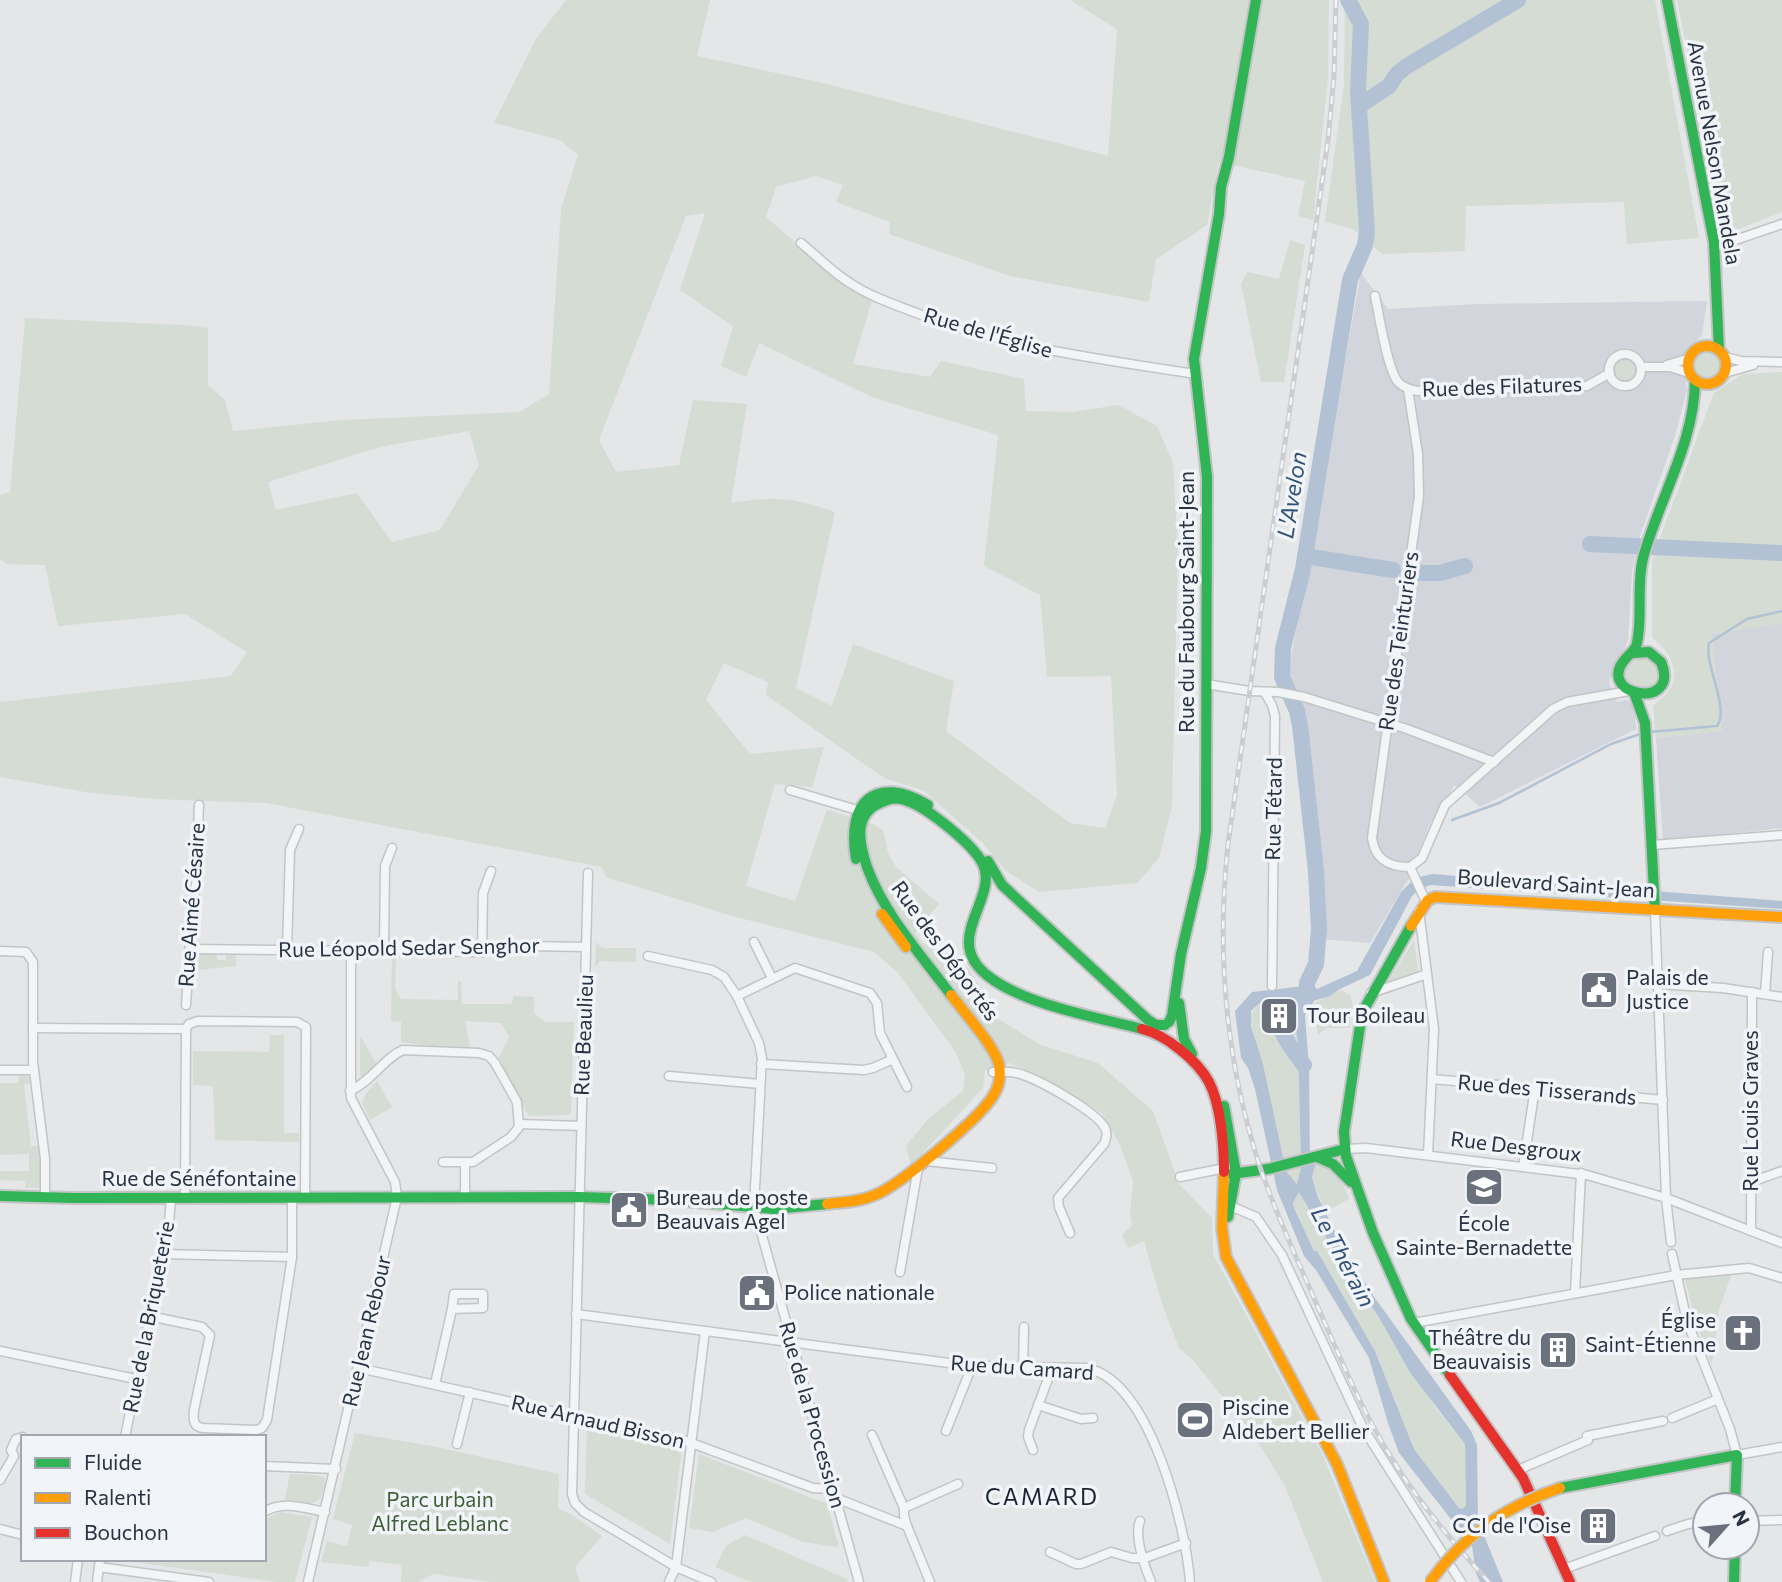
<svg xmlns="http://www.w3.org/2000/svg" width="1782" height="1582" font-family="Commissioner,sans-serif">
  <rect width="100%" height="100%" fill="#e4e6e8"/>
  <g fill="#d2d5db">
    <polygon points="1361,273 1388,309 1478,304 1707,301 1702,335 1682,357 1687,390 1675,436 1641,533 1632,571 1628,641 1609,682 1617,702 1627,700 1634,706 1636,729 1480,807 1455,785 1429,825 1408,880 1370,943 1323,939 1302,730 1288,675"/>
    <polygon points="1782,623 1782,828 1663,841 1656,738 1722,731 1712,634"/>
  </g>
  <g fill="#d4dcd4" fill-rule="evenodd">
    <path d="M566,0H710L697,56L823,83L1108,156L1117,29L1070,0H1329L1328,79L1313,220L1298,216L1305,181L1219,162L1207,225L1156,259L1149,302L1010,276L889,234L890,222L836,202L843,185L816,176L776,187L766,217L847,288L872,300L853,364L930,377L941,361L1024,379L1026,411L1073,412L1118,405L1157,426L1173,463L1178,549L1172,806L1159,858L1137,883L1039,892L1005,870L983,843L924,791L884,778L766,695L768,682L724,663L706,700L750,754L824,747L812,787L775,784L746,886L795,901L827,810L873,824L883,830L888,853L896,867L939,904L915,933L923,943L954,959L970,970L998,1019L1041,1045L1098,1063L1153,1111L1179,1184L1212,1218L1213,1254L1323,1456L1375,1582H1323L1285,1486L1255,1437L1192,1359L1179,1348L1162,1304L1144,1241L1128,1248L1122,1235L1132,1226L1130,1214L1133,1181L1119,1143L1102,1113L1036,1074L1009,1063L985,1071L983,1088L911,1166L906,1146L928,1119L963,1091L965,1075L955,1051L898,973L874,952L736,917L606,877L602,867L266,803L153,799L85,792L0,777V702L231,676L247,652L185,614L58,626L45,565L6,564L0,559V495L10,492L25,318L184,325L208,328V385L225,400L233,431L342,420L519,412L549,394L561,209L578,155L560,140L494,123L536,39ZM705,213L680,290L733,326L721,366L746,377L759,343L874,398L998,435L984,566L1040,595L1047,677L1111,676L1117,795L1105,828L1070,823L946,731L954,681L853,644L832,706L796,688L835,512C790,497 778,496 731,503L747,404L693,400L679,465L616,472L599,440L686,216ZM469,431L479,465L440,530L392,542L357,493L276,510L268,482L380,447Z"/>
    <polygon points="1345,0 1655,0 1699,238 1627,244 1624,202 1466,206 1465,251 1382,254 1353,229 1325,222 1344,84"/>
    <polygon points="1677,0 1782,0 1782,212 1724,235"/>
    <polygon points="1290,240 1305,245 1284,382 1261,382 1241,284 1247,272 1279,279"/>
    <circle cx="1707" cy="365" r="14"/>
    <circle cx="1625" cy="370" r="10"/>
    <path d="M1782,372V623L1712,634L1722,731L1656,738L1653,706C1658,700 1665,697 1669,690C1682,673 1668,647 1652,638V559L1714,393L1743,374Z"/>
    <circle cx="1642" cy="673" r="17"/>
    <polygon points="1414,940 1418,971 1388,982"/>
    <polygon points="596,942 602,948 636,948 636,962 600,961 595,967"/>
    <polygon points="217,954 217,960 226,960 226,955 236,955 236,966 197,970 195,960 198,955"/>
    <path d="M392,956H396L395,989L401,999L458,1000V981H461L462,1004H511L514,996L534,997V1013L545,1022H574L571,1113L568,1115L529,1116C525,1112 504,1068 499,1058L509,1037L501,1023L465,1021L470,1047L431,1046L401,1042V1022L391,1021Z"/>
    <polygon points="1341,990 1351,996 1353,1009 1349,1028 1327,1028 1318,1035 1312,1004"/>
    <polygon points="1260,1003 1288,1003 1295,1015 1298,1046 1301,1167 1298,1185 1286,1171 1263,1064 1255,1041 1250,1015"/>
    <polygon points="270,1035 284,1035 284,1133 299,1133 299,1142 215,1140 213,1086 193,1085 193,1051 269,1052"/>
    <polygon points="360,1036 377,1065 363,1078 360,1076"/>
    <polygon points="20,1075 28,1076 31,1083 24,1084 31,1146 38,1146 43,1187 25,1188 25,1181 0,1180 0,1171 29,1171 29,1154 0,1155 0,1083 18,1083"/>
    <polygon points="377,1081 392,1107 370,1120 362,1103 366,1094"/>
    <path d="M1316,1163C1335,1166 1343,1182 1349,1199L1325,1212L1312,1177Z"/>
    <polygon points="1299,1191 1330,1244 1380,1319 1435,1407 1465,1444 1466,1506 1463,1509 1459,1508 1414,1449 1375,1351 1317,1252 1314,1251 1294,1208 1293,1203"/>
    <polygon points="1732,1272 1719,1310 1712,1365 1694,1317 1685,1278"/>
    <polygon points="587,1427 682,1448 670,1544 585,1494"/>
    <polygon points="355,1433 432,1446 559,1474 558,1508 575,1517 602,1536 575,1567 580,1582 491,1582 433,1574 419,1582 401,1582 402,1565 370,1561 368,1567 321,1562 327,1541 347,1546 352,1525 333,1519"/>
    <polygon points="699,1454 822,1502 826,1501 839,1547 803,1542 746,1518 713,1532 689,1528"/>
    <polygon points="290,1474 317,1475 324,1478 325,1484 320,1499 312,1503 285,1499"/>
    <polygon points="280,1512 312,1517 295,1582 277,1582 114,1559 264,1559 264,1520"/>
    <polygon points="745,1535 847,1579 848,1582 750,1582 715,1567 726,1546"/>
  </g>
  <path fill="#b2c2d4" fill-rule="evenodd" d="M1432,874L1782,901V909L1430,885L1420,889L1412,896L1370,975L1340,989L1330,996L1313,1001L1305,1015L1309,1068L1310,1164L1316,1163L1312,1177L1318,1197L1341,1244L1372,1294L1471,1431L1477,1445L1478,1521L1503,1582H1480L1476,1573L1472,1546L1458,1531V1528L1399,1453L1388,1423L1369,1358L1316,1270L1304,1256L1277,1190L1255,1089L1248,1068L1241,1058L1235,1011L1252,992L1313,985L1317,989L1357,971L1401,892L1415,878ZM1260,1003H1288L1295,1017L1298,1046L1301,1167L1297,1184L1286,1171L1263,1064L1251,1026V1011ZM1299,1192L1330,1244L1380,1319L1411,1374L1465,1444L1466,1505L1463,1509L1459,1508L1414,1449L1375,1351L1317,1251H1314L1294,1208L1293,1203Z"/>
  <g fill="none" stroke-linecap="round" stroke-linejoin="round">
    <g stroke="#b2c2d4" stroke-width="2.5">
      <polyline points="1517,1 1520,0"/>
      <path d="M1649,732L1717,726C1730,709 1704,665 1709,643L1747,619L1782,611"/>
      <polyline points="1452,820 1499,803 1611,744 1643,733"/>
    </g>
    <g stroke="#b2c2d4" stroke-width="16">
      <polyline points="1359,106 1389,86 1397,74 1407,66 1518,0"/>
      <polyline points="1590,544 1782,553"/>
      <polyline points="1305,556 1393,570"/>
      <polyline points="1418,573 1440,573 1465,566"/>
      <path d="M1280,998C1273,1027 1288,1044 1304,1065"/>
      <polyline points="1306,999 1307,983 1316,964 1319,929 1316,871 1300,726 1297,711 1282,677 1283,648 1303,569 1350,280 1365,245 1367,231 1358,91 1361,24 1348,0"/>
    </g>
    <g stroke="#c2c4c6" stroke-width="11">
      <g id="street">
        <path d="M801,243C817,256 832,272 850,283C871,297 896,305 919,314C1009,348 1100,359 1195,374"/>
        <polyline points="1715,247 1782,224"/>
        <path d="M1375,296C1379,315 1387,368 1398,382C1404,388 1410,390 1418,391L1587,386L1610,373"/>
        <circle cx="1625" cy="370" r="16"/>
        <polyline points="1725,357 1741,361 1782,362"/>
        <polyline points="1667,365 1690,358"/>
        <polyline points="1641,367 1670,367 1689,373"/>
        <polyline points="1725,373 1753,365"/>
        <path d="M1408,389L1418,454L1419,496L1372,838C1375,860 1389,867 1410,867"/>
        <polyline points="1206,684 1249,691 1278,692 1304,697 1407,729 1494,762"/>
        <polyline points="1265,693 1272,705 1275,716 1272,986"/>
        <polyline points="790,790 857,810"/>
        <polyline points="1652,845 1782,835"/>
        <polyline points="1410,867 1422,858 1445,805 1553,709 1567,702 1629,691"/>
        <polyline points="1410,867 1426,902"/>
        <polyline points="588,873 572,1494 575,1503 584,1512 676,1567 711,1582"/>
        <polyline points="1655,910 1666,1198 1671,1242"/>
        <polyline points="1419,911 1434,1029 1428,1155"/>
        <polyline points="754,942 772,978"/>
        <polyline points="190,949 482,952 530,946 586,947"/>
        <polyline points="287,950 290,850 299,829"/>
        <polyline points="0,951 26,952 33,962 33,1062 45,1159 45,1198"/>
        <polyline points="384,951 385,866 392,848"/>
        <polyline points="482,952 483,893 491,871"/>
        <polyline points="648,956 712,970 724,977 737,996 759,1043 762,1058 754,1207 859,1582"/>
        <polyline points="1657,984 1723,988 1782,997"/>
        <polyline points="1371,993 1427,974"/>
        <polyline points="1765,994 1768,952"/>
        <polyline points="737,996 795,968 870,993 877,1003 880,1033 907,1087"/>
        <path d="M186,1005L193,900C201,869 197,837 199,805"/>
        <polyline points="33,1028 186,1029"/>
        <polyline points="761,1064 864,1070 873,1068 893,1059"/>
        <polyline points="0,1070 34,1070"/>
        <path d="M993,1072C1001,1072 1008,1071 1016,1073C1035,1077 1096,1111 1105,1128C1108,1134 1106,1139 1104,1144L1058,1198L1059,1207L1070,1233"/>
        <polyline points="669,1076 760,1084"/>
        <polyline points="1432,1079 1663,1100"/>
        <path d="M350,1091C372,1081 385,1057 403,1050L479,1053L489,1056L495,1063L517,1102L519,1127L511,1137L473,1162H443"/>
        <polyline points="520,1124 581,1126"/>
        <polyline points="1345,1149 1366,1148 1587,1175 1666,1198 1782,1243"/>
        <polyline points="926,1161 992,1168"/>
        <polyline points="1523,1167 1535,1088"/>
        <polyline points="1180,1177 1225,1168"/>
        <polyline points="1751,1182 1782,1171"/>
        <polyline points="185,1197 186,1029 189,1024 198,1021 297,1022 306,1027 305,1198"/>
        <polyline points="465,1197 465,1163"/>
        <polyline points="1226,1204 1256,1217 1282,1255 1363,1428 1461,1582"/>
        <polyline points="1751,1231 1752,992"/>
        <polyline points="162,1254 292,1257"/>
        <polyline points="1672,1254 1687,1321 1730,1429 1737,1455 1782,1447"/>
        <polyline points="900,1272 918,1168"/>
        <polyline points="1575,1293 1581,1173"/>
        <path d="M576,1314L972,1366L1086,1368C1150,1379 1186,1527 1190,1582"/>
        <path d="M149,1316L202,1327L210,1335L194,1410C193,1419 193,1427 203,1428L257,1430L262,1428L267,1420L292,1257V1198"/>
        <polyline points="1414,1323 1676,1275 1749,1268 1782,1278"/>
        <polyline points="0,1351 136,1379"/>
        <polyline points="1023,1367 1024,1327"/>
        <polyline points="359,1368 686,1441 813,1488 833,1489"/>
        <polyline points="435,1384 452,1309 483,1308 483,1294 454,1294 452,1309"/>
        <polyline points="1038,1405 1081,1419 1093,1418"/>
        <polyline points="1672,1418 1718,1399"/>
        <polyline points="946,1431 972,1366"/>
        <polyline points="872,1435 904,1508 904,1516 907,1526"/>
        <polyline points="125,1437 169,1223 171,1198"/>
        <polyline points="457,1444 470,1392"/>
        <polyline points="1033,1450 1028,1437 1029,1430 1052,1368"/>
        <polyline points="264,1466 336,1469"/>
        <polyline points="1518,1470 1588,1440 1587,1436 1663,1421"/>
        <polyline points="0,1480 14,1456 11,1450 16,1439 23,1437"/>
        <polyline points="836,1498 907,1526 930,1582"/>
        <polyline points="904,1508 958,1484"/>
        <path d="M264,1512C282,1500 305,1508 325,1512"/>
        <path d="M1140,1521C1134,1536 1145,1567 1151,1582"/>
        <polyline points="1747,1521 1782,1520"/>
        <polyline points="0,1529 23,1535"/>
        <polyline points="1667,1531 1688,1524 1705,1521"/>
        <polyline points="1050,1552 1076,1564 1081,1564 1111,1552 1132,1558 1145,1558 1186,1543"/>
        <polyline points="99,1567 209,1582"/>
        <polyline points="1564,1569 1655,1536"/>
        <polyline points="75,1582 78,1559"/>
        <polyline points="97,1582 100,1559"/>
        <polyline points="308,1582 397,1197 395,1182 351,1098 351,950"/>
        <polyline points="669,1582 676,1567 705,1331"/>
      </g>
    </g>
    <g stroke="#c2c4c6" stroke-width="14">
      <g id="fast">
        <polyline points="1667,0 1714,242 1719,350"/>
        <path d="M1632,653L1649,652L1661,662C1682,713 1589,695 1628,656C1632,652 1636,649 1637,643C1643,615 1636,586 1643,558C1659,499 1695,442 1695,380"/>
        <polyline points="1635,695 1645,723 1655,910"/>
        <path d="M856,859C846,802 875,774 928,805"/>
        <polyline points="988,861 1002,885 1148,1020 1156,1025 1165,1025"/>
        <polyline points="1411,926 1362,1013 1344,1132 1346,1156 1373,1233 1411,1319 1450,1375"/>
        <path d="M951,995C921,955 884,914 867,867C860,846 853,818 876,805C883,801 892,797 901,799C923,803 968,841 980,859C1005,896 938,937 988,976C1025,1005 1096,1017 1142,1029"/>
        <polyline points="1179,1003 1184,1039 1192,1054"/>
        <polyline points="1169,1022 1172,1016 1181,954 1201,868 1206,831 1207,477 1194,359 1219,214 1221,187 1229,157 1256,0"/>
        <polyline points="1224,1106 1236,1173 1228,1217"/>
        <polyline points="1317,1157 1333,1164 1351,1182"/>
        <polyline points="1231,1174 1268,1169 1345,1149"/>
        <polyline points="0,1196 74,1198 579,1197 674,1200 774,1209 827,1204"/>
        <polyline points="1560,1488 1737,1455 1735,1505"/>
        <polyline points="1734,1582 1735,1547"/>
      </g>
    </g>
    <g stroke="#c2c4c6" stroke-width="14">
      <g id="slow">
        <circle cx="1707" cy="365" r="19"/>
        <polyline points="882,914 906,947"/>
        <polyline points="1411,926 1428,900 1435,897 1782,917"/>
        <polyline points="1224,1172 1222,1228 1226,1257 1337,1464 1384,1582"/>
        <path d="M827,1204C843,1202 860,1202 875,1195C900,1185 979,1119 993,1096C999,1087 1001,1076 999,1065C996,1048 963,1011 951,995"/>
      </g>
    </g>
    <g stroke="#c2c4c6" stroke-width="14">
      <g id="jam">
        <path d="M1142,1029C1166,1035 1197,1060 1209,1082C1221,1105 1224,1146 1224,1172"/>
        <polyline points="1450,1375 1523,1478 1570,1582"/>
      </g>
    </g>
    <use href="#street" stroke="#f2f4f5" stroke-width="8"/>
    <use href="#fast" stroke="#30b455" stroke-width="10"/>
    <use href="#slow" stroke="#ff9f0a" stroke-width="10"/>
    <use href="#jam" stroke="#e5322d" stroke-width="10"/>
    <g stroke="#cccdd0" stroke-width="5">
      <path id="rail" d="M1336,0L1334,76L1328,140L1228,844C1216,956 1226,1066 1262,1173C1278,1218 1298,1261 1317,1305C1340,1357 1361,1409 1391,1457C1419,1503 1453,1543 1489,1582"/>
    </g>
    <use href="#rail" stroke="#f1f4f8" stroke-width="2.5" stroke-dasharray="8" stroke-linecap="butt"/>
    <g stroke="#c2c4c6" stroke-width="14" stroke-linecap="butt">
      <path id="slow-bridge" d="M1430,1582C1464,1535 1506,1506 1560,1488"/>
    </g>
    <use href="#slow-bridge" stroke="#ff9f0a" stroke-width="10"/>
  </g>
  <defs>
    <g id="civic-square" transform="scale(2.0125)"><rect x="-9" y="-9" width="18" height="18" rx="4" fill="#6a717c" stroke="#f1f4f8"/><path d="M-.6-6.5H3V-4.5H.6V-3L4-1V1h2V6H-6V1h2V-1L-.6-3ZM-1.2 2.5V6h2.4V2.5Z" fill="#fff"/></g>
    <g id="building-square" transform="scale(2.0125)"><rect x="-9" y="-9" width="18" height="18" rx="4" fill="#6a717c" stroke="#f1f4f8"/><path d="M-4-6H4V6H1V3H-1V6H-4ZM-2.5-4.3h1.7v1.8h-1.7ZM.8-4.3h1.7v1.8H.8ZM-2.5-1h1.7V.8h-1.7ZM.8-1h1.7V.8H.8Z" fill="#fff"/></g>
    <g id="school-square" transform="scale(2.0125)"><rect x="-9" y="-9" width="18" height="18" rx="4" fill="#6a717c" stroke="#f1f4f8"/><path d="M0-5L7-2L0 1L-7-2ZM-4 1L0 2.5L4 1V4Q0 6-4 4Z" fill="#fff"/></g>
    <g id="church-square" transform="scale(2.0125)"><rect x="-9" y="-9" width="18" height="18" rx="4" fill="#6a717c" stroke="#f1f4f8"/><path d="M-1.2-6h2.4v3.5h3.3v2.4h-3.3V6h-2.4V-.1h-3.3v-2.4h3.3Z" fill="#fff"/></g>
    <g id="stadium-square" transform="scale(2.0125)"><rect x="-9" y="-9" width="18" height="18" rx="4" fill="#6a717c" stroke="#f1f4f8"/><path d="M0-5a6.5 5 0 1 0 0 10a6.5 5 0 1 0 0-10ZM-3.5-1.8h7v3.6h-7Z" fill="#fff"/></g>
  </defs>
  <g fill-rule="evenodd">
    <use href="#civic-square" x="1599" y="990"/>
    <use href="#building-square" x="1279" y="1016"/>
    <use href="#school-square" x="1484" y="1187"/>
    <use href="#civic-square" x="629" y="1210"/>
    <use href="#civic-square" x="757" y="1293"/>
    <use href="#church-square" x="1743" y="1333"/>
    <use href="#building-square" x="1558" y="1350"/>
    <use href="#stadium-square" x="1195" y="1420"/>
    <use href="#building-square" x="1598" y="1526"/>
  </g>
  <g text-anchor="middle" stroke-width="7" stroke-linejoin="round" paint-order="stroke">
    <g font-size="21" fill="#293242" stroke="#f1f4f8">
      <text transform="translate(1714 153) rotate(80)" y="7">Avenue Nelson Mandela</text>
      <text transform="translate(988 333) rotate(16)" y="7">Rue de l'Église</text>
      <text transform="translate(1502 387) rotate(-2)" y="7">Rue des Filatures</text>
      <text transform="translate(1187 602) rotate(-90)" y="7">Rue du Faubourg Saint-Jean</text>
      <text transform="translate(1399 641) rotate(-82)" y="7">Rue des Teinturiers</text>
      <text transform="translate(1274 809) rotate(-89)" y="7">Rue Tétard</text>
      <text transform="translate(1556 884) rotate(4)" y="7">Boulevard Saint-Jean</text>
      <text transform="translate(192 905) rotate(-86)" y="7">Rue Aimé Césaire</text>
      <text transform="translate(409 948) rotate(-1)" y="7">Rue Léopold Sedar Senghor</text>
      <text transform="translate(945 951) rotate(54)" y="7">Rue des Déportés</text>
      <text transform="translate(584 1035) rotate(-88)" y="7">Rue Beaulieu</text>
      <text transform="translate(1547 1090) rotate(5)" y="7">Rue des Tisserands</text>
      <text transform="translate(1751 1111) rotate(-90)" y="7">Rue Louis Graves</text>
      <text transform="translate(1516 1147) rotate(7)" y="7">Rue Desgroux</text>
      <text x="199" y="1186">Rue de Sénéfontaine</text>
      <text transform="translate(149 1317) rotate(-79)" y="7">Rue de la Briqueterie</text>
      <text transform="translate(367 1331) rotate(-77)" y="7">Rue Jean Rebour</text>
      <text transform="translate(1022 1368) rotate(4)" y="7">Rue du Camard</text>
      <text transform="translate(812 1415) rotate(74)" y="7">Rue de la Procession</text>
      <text transform="translate(598 1422) rotate(13)" y="7">Rue Arnaud Bisson</text>
    </g>
    <g font-size="21" fill="#293242" stroke="#f1f4f8" text-anchor="start">
      <text x="1626" y="985">Palais de<tspan x="1626" dy="24">Justice</tspan></text>
      <text x="1306" y="1023">Tour Boileau</text>
      <text x="656" y="1205">Bureau de poste<tspan x="656" dy="24">Beauvais Agel</tspan></text>
      <text x="1484" y="1231" text-anchor="middle">École<tspan x="1484" dy="24">Sainte-Bernadette</tspan></text>
      <text x="784" y="1300">Police nationale</text>
      <text x="1716" y="1328" text-anchor="end">Église<tspan x="1716" dy="24">Saint-Étienne</tspan></text>
      <text x="1531" y="1345" text-anchor="end">Théâtre du<tspan x="1531" dy="24">Beauvaisis</tspan></text>
      <text x="1222" y="1415">Piscine<tspan x="1222" dy="24">Aldebert Bellier</tspan></text>
      <text x="1571" y="1533" text-anchor="end">CCI de l'Oise</text>
    </g>
    <g font-size="21" fill="#3e5e36" stroke="#f1f4f8">
      <text x="440" y="1507">Parc urbain<tspan x="440" dy="24">Alfred Leblanc</tspan></text>
    </g>
    <g font-size="23" font-style="italic" fill="#335177" stroke="#f1f4f8">
      <text transform="translate(1292 495) rotate(-81)" y="8">L'Avelon</text>
      <text transform="translate(1343 1257) rotate(62)" y="8">Le Thérain</text>
    </g>
    <g font-size="23" letter-spacing="2" fill="#1c2333" stroke="#f1f4f8">
      <text x="1042" y="1505">CAMARD</text>
    </g>
  </g>
  <rect x="21" y="1435" width="245" height="126" fill="#f1f4f8" stroke="#a1a6af" stroke-width="2"/>
  <rect x="35" y="1458" width="35" height="10" fill="#30b455" stroke="#a1a6af" stroke-width="2"/>
  <text x="84" y="1470" font-size="21" fill="#293242">Fluide</text>
  <rect x="35" y="1493" width="35" height="10" fill="#ff9f0a" stroke="#a1a6af" stroke-width="2"/>
  <text x="84" y="1505" font-size="21" fill="#293242">Ralenti</text>
  <rect x="35" y="1528" width="35" height="10" fill="#e5322d" stroke="#a1a6af" stroke-width="2"/>
  <text x="84" y="1540" font-size="21" fill="#293242">Bouchon</text>
  <g transform="translate(1726 1526) rotate(63)"><circle r="33" fill="#f1f4f8" stroke="#a1a6af" stroke-width="2"/>
  <path d="M0-5L12 26L0 18L-12 26Z" fill="#6a717c"/>
  <text y="-10" font-size="19" font-weight="bold" text-anchor="middle" fill="#293242">N</text>
  </g>
</svg>
